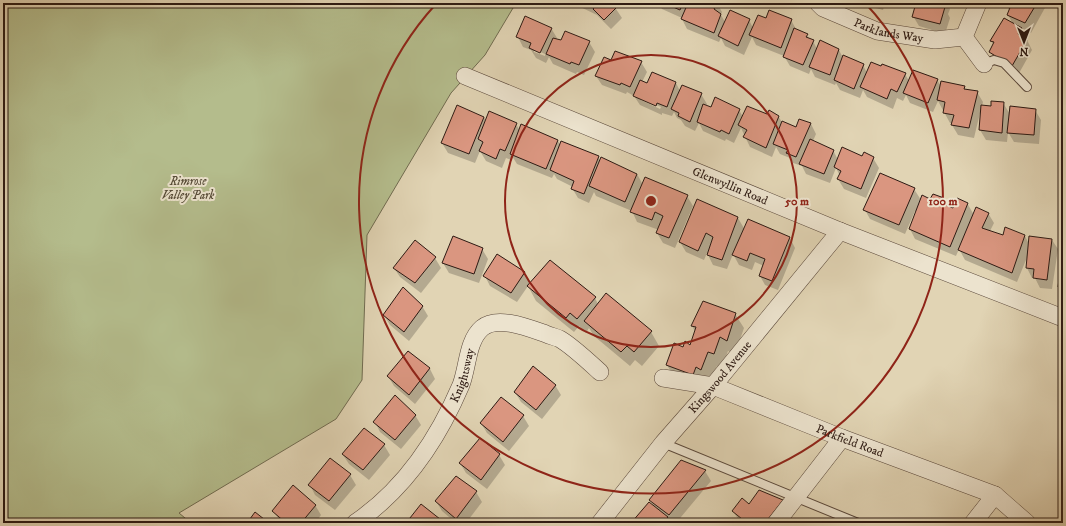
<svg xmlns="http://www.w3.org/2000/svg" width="1066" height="526" font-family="'IM FELL DW Pica',serif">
  <rect width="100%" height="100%" fill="#e1d4b4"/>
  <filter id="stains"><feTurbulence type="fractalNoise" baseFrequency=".005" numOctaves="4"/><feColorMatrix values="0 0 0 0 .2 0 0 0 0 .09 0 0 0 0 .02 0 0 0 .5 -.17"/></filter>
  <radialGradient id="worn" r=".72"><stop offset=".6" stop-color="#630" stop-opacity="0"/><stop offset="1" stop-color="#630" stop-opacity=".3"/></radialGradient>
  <polygon fill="#b4bc8c" stroke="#706b50" points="3,3 516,3 485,55 451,93 367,235 362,380 336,419 179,513 191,523 3,523"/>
  <g fill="#0003" fill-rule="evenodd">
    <polygon points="572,3 612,3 622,18 611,29 597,15"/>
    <path d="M658,3H717L722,12L721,15L725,22L749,20L753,28L766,20H791L797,31L807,35L810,40L813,41L817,49L820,41L839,50L843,58L863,65L867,73L905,74L909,81L937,80L941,86L964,87L966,91L977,92L983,102L982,106L992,107L1003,103L1010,114L1035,110L1041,120L1039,144L1014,142L1008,132L1007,142L986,140L980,130L982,113H980L974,138L958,135L952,125L953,123H950L938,101L933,112L910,103L906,95L903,101L897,98L893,109L867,97L863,90L860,98L840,90L836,83L835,85L815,77L811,69L809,74L790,66L784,56L756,45L752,37L744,55L725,46L721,38L719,42L687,29L682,19V18L662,9ZM950,113L959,115V117L950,115Z"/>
    <polygon points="867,3 885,3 883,10 869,6"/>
    <polygon points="917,3 946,3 950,9 948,14 950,18 945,34 919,26 913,16"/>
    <polygon points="1005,3 1044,3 1046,6 1031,33 1021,28 1032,50 1018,75 996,62 991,52 994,45 991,41 1013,24 1008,15 1010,11"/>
    <path d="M551,28L557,38L556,40L589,42L595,52L584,75L577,72L576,74L553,64L549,57L546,63L536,58L531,50L523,47L518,37ZM534,49L545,54V56L534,52Z"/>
    <path d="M611,62H641L647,72L642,82L648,84L676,83L680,91L701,94L707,104L706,106L711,109L739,110L743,117L768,115L778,116L782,122L796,128L800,120L811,124L816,134L813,141L833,150L838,160L873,158L879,168L866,198L844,189L838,179L840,176L836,168L830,183L806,174L802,166L793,163L790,158L780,154L776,147L772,157L750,147L741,128L734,143L726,139L725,141L703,131L699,123L695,131L685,126L681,120L677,118L674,112L672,116L662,113V115L640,105L634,96L627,92L626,94L602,85L596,76ZM641,98L661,107L660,109L641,100Z"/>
    <polygon points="484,117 486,121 516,124 520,131 522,125 558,141 561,146 598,157 600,161 637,174 643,185 687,196 693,206 675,248 663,243 657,233 659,230 637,222 632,211 596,196 594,192 589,203 578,198 572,188 573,187 557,179 554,174 552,178 517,164 512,156 511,160 506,158 502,168 486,161 480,151 475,163 448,153 442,143"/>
    <polygon points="914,189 921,200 944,198 949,208 953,210 967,203 974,215 988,213 994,223 990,231 1003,236 1006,228 1025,236 1029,244 1052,240 1058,249 1052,289 1040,288 1035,278 1032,278 1027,268 1028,255 1017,282 965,260 959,249 956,256 915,239 910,229 917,211 915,211 905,234 870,219 865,210"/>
    <polygon points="697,200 738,218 745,230 790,238 795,248 778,290 765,285 760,276 764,266 755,262 752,270 739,265 733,254 727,269 713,265 707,253 704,260 686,252 680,242"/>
    <polygon points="482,249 488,259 479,283 449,273 443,263"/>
    <polygon points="1063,253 1063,294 1059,287"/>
    <polygon points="435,258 441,268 421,293 400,277 394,268"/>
    <polygon points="524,272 531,283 595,298 598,304 651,332 659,346 642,366 635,360 630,366 594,336 589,328 586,333 579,326 574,332 536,301 528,286 517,302 490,286 485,276"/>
    <polygon points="422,306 428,316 409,341 390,325 384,315"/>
    <polygon points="735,314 744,328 735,354 728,351 722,368 717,366 709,384 675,379 667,365 684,348 691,346 696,333 692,326"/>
    <polygon points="408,352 430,369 435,379 415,404 394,386 388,376"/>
    <polygon points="555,385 561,395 542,419 521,402 515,392"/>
    <polygon points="415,415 421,425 401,449 380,432 375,422"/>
    <polygon points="523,416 529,426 509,451 487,433 481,423"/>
    <polygon points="384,445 390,455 369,480 349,464 343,455"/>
    <polygon points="499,455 505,465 487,489 466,473 460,463"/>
    <polygon points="682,461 705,471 711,481 676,523 674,523 667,518 670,523 632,523 655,508 650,500"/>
    <polygon points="350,475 356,485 335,510 315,495 310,485"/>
    <polygon points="457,477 476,492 482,502 466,523 456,523 442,511 436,501"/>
    <polygon points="760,491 783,501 779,523 734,523 740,522 733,511 749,506"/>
    <polygon points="315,505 321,515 315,523 282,523 273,511"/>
  </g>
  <g fill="#da9680" stroke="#2d1a13">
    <polygon points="598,3 613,3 617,7 604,20 593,9"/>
    <polygon points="664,3 683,3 680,10"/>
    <polygon points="688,3 717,3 714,9 721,14 714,33 681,19"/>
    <polygon points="916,3 944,3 943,6 945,7 940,24 912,17"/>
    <polygon points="1007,3 1037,3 1025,23 1007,15 1011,5"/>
    <polygon points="730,10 750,19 738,46 718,36"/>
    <polygon points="769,10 792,19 781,48 749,35 758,15 766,18"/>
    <polygon points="525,16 552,28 540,53 529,48 531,43 516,37"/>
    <polygon points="1004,18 1022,28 1018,34 1027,40 1012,66 989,52 994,42 990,41"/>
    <polygon points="794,28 808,34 806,37 814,40 803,65 783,57"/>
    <polygon points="565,31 590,41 579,65 571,62 570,64 546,54 553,38 561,40"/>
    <polygon points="820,40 839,49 830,75 809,67"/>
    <polygon points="615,51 642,61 630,87 621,83 620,85 595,76 604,57 611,60"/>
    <polygon points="843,55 864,64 854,89 834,80"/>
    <polygon points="871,62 881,66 882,64 906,73 897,92 891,89 887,99 860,87"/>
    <polygon points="913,70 938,79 928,103 903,93"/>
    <polygon points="652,72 676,82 667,107 657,103 656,106 633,96 640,80 647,83"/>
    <polygon points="941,81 965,86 964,89 978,91 969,128 951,125 954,115 943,113 945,102 937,100"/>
    <polygon points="682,85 702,93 690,122 678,116 679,113 671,109"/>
    <polygon points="715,97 740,109 729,134 721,130 720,132 697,122 703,104 711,107"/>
    <polygon points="991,101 1004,102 1002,133 979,130 981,105 991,106"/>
    <polygon points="457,105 484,117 469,154 441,143"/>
    <polygon points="747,106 767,114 769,110 779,116 766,148 743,137 747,130 738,125"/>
    <polygon points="1010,106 1036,109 1034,135 1007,133"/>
    <polygon points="489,111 517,123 505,151 500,149 496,159 479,151 483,142 478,139"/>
    <polygon points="799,119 811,123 796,157 786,153 788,150 773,144 782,121 796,127"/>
    <polygon points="521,124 558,140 546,169 510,154"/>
    <polygon points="1063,130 1063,140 1060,131"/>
    <polygon points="810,139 834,150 824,174 799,164"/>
    <polygon points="561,141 599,156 584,194 571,189 574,181 550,170"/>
    <polygon points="842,147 862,156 864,152 874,157 861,189 837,179 841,171 834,167"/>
    <polygon points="601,157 637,174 625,202 589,186"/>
    <polygon points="880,173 915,188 899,225 863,210"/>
    <polygon points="645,177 688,195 669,238 656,233 663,216 655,212 652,220 630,212"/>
    <polygon points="933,194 944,198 941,203 953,208 957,198 968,203 950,247 909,229 922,195 930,199"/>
    <polygon points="697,199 738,217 722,260 707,255 713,237 706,233 698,251 679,242"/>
    <polygon points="976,207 989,213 982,228 1003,235 1005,227 1025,235 1012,273 958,250"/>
    <polygon points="748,219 790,237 772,281 759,276 765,259 750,253 747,261 732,255"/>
    <polygon points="453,236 483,248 474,274 442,263"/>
    <polygon points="1029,236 1052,239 1047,280 1033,278 1034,269 1026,268"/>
    <polygon points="415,240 436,257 415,283 393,268"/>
    <polygon points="1063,248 1063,288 1058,287"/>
    <polygon points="497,254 525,272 511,293 483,276"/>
    <polygon points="550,260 596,297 577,319 570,313 566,318 527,286"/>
    <polygon points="403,287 423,306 404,332 383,315"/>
    <polygon points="606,293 652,331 634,352 627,346 621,352 584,321"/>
    <polygon points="703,301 736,313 727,341 720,337 714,354 708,352 701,370 696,367 693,375 666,365 674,343 683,347 685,341 690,345 696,327 691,326"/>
    <polygon points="408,351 430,368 409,395 387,376"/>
    <polygon points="533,366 556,385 536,410 514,392"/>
    <polygon points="395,395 416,415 395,440 373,422"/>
    <polygon points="501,397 524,415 503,442 480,423"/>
    <polygon points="364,428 385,444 363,470 342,454"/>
    <polygon points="480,438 500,454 481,480 459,463"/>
    <polygon points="330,458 351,474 329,501 308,485"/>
    <polygon points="681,460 706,470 669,515 649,500"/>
    <polygon points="456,476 477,491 456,519 435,501"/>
    <polygon points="293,485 316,505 301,523 286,523 272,511"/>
    <polygon points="759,490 783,500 765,523 747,523 732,511 742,498 749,504"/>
    <polygon points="649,502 668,517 663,523 631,523"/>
    <polygon points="421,504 445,523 406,523"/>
    <polygon points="255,512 269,523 247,523"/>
    <polygon points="736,519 742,523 733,523"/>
  </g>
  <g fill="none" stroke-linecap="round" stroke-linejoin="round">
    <g stroke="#5a483b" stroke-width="10">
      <g id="lane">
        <polyline points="984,64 994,60 1004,63 1027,87"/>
        <polyline points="663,443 858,523"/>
      </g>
    </g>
    <g stroke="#5a483b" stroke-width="18">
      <g id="street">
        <path id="s1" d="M818,3L823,8L877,31L935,40L964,37"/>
        <polyline points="978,3 964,37 984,64"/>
        <path id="s2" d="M465,76L840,231L1063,318"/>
        <path id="s3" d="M663,378L713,386L842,438L995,495L1027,523"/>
        <path id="s4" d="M355,523C405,489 438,439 461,385C468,367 467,341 482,328C497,315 529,328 546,334C550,336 556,337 560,339C572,346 589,362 600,372"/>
        <path id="s5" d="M600,523L663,443L713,386L840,231"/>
        <polyline points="776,523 842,438"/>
        <polyline points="973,523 995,495"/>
      </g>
    </g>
    <use href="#lane" stroke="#ece3ce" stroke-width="8"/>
    <use href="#street" stroke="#ece3ce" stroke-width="17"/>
  </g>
  <g fill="none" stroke="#8f2418" stroke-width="2">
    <circle cx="651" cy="201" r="146"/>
    <path d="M866 4A292 292 0 1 1 436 4"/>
  </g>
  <g text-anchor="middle" stroke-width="4" stroke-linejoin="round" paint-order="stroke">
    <g font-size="12" fill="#2d1a13" stroke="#ece3ce">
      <text dy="4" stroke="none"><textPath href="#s1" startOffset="77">Parklands Way</textPath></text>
      <text dy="4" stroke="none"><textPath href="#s2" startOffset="287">Glenwyllin Road</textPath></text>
      <text dy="4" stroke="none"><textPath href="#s4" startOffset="186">Knightsway</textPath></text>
      <text dy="4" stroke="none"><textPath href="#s5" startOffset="189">Kingswood Avenue</textPath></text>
      <text dy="4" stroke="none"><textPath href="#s3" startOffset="198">Parkfield Road</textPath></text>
    </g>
    <g font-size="12" font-style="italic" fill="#564b37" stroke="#ece3ce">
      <text x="188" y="185">Rimrose<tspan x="188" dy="14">Valley Park</tspan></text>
    </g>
  </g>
  <circle cx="651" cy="201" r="6" fill="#8f2418" stroke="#ece3ce" stroke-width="2"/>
  <g font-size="12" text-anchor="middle" font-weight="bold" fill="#8f2418" stroke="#ece3ce" stroke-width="4" stroke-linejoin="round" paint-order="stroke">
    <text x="797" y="205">50 m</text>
    <text x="943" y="205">100 m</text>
  </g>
  <rect width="1066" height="526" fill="none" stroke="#e1d4b4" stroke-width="16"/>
  <rect x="4" y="4" width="1058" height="518" fill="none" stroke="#2d1a13" stroke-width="2"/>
  <rect x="8" y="8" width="1050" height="510" fill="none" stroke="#2d1a13"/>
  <g transform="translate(1024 42) rotate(180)" stroke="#ece3ce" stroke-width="3" paint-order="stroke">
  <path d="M0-3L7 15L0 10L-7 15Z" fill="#2d1a13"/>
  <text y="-6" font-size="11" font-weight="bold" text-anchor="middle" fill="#2d1a13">N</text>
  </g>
  <rect width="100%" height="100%" filter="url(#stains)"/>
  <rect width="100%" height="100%" fill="url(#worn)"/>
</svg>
